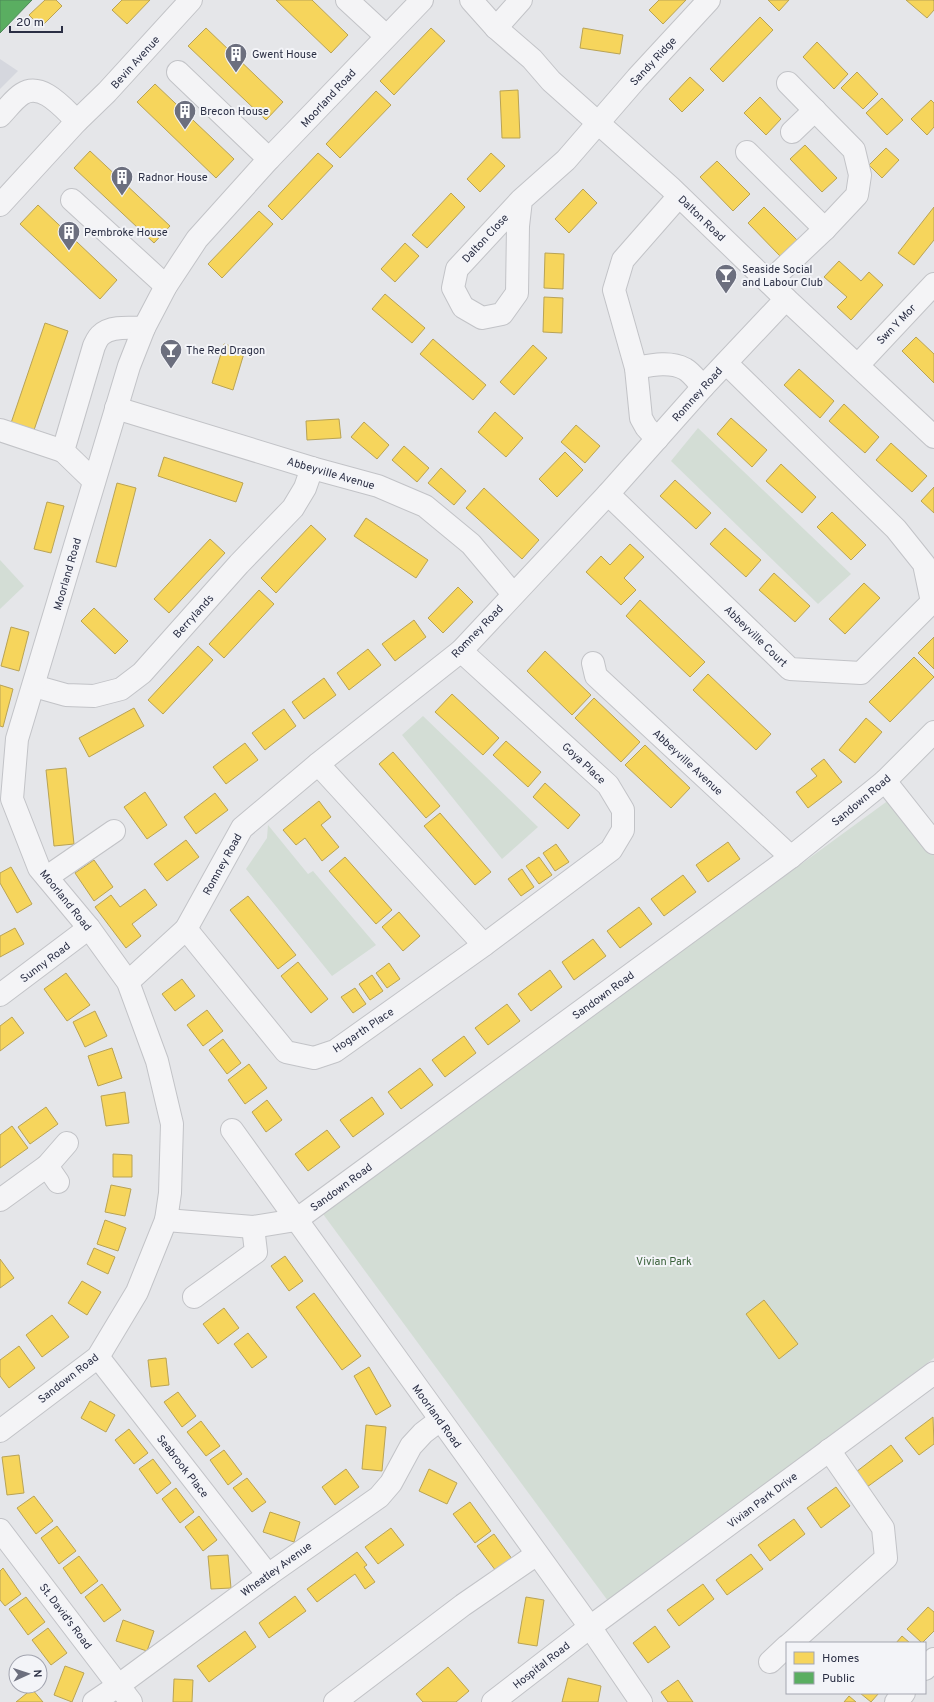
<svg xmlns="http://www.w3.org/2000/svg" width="934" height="1702" font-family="Overpass,sans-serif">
  <rect width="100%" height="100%" fill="#e5e6e9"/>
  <polygon fill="#d5d7de" points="0,59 18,71 0,89"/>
  <g fill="#d3ddd5">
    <polygon points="698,428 851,574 818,604 671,461"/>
    <polygon points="0,560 24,586 0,609"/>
    <polygon points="423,716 538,827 502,859 402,735"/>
    <polygon points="893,797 934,854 934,1358 608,1601 323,1214"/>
    <polygon points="268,825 308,874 313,871 376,945 332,976 246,869 267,838"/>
  </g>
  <g fill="#f6d55c" stroke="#b9a355">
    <polygon points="45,0 56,0 62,6 41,27 29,15"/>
    <polygon points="122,0 150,0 127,24 112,10"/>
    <polygon points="276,0 312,0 348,35 331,53"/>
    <polygon points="659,0 686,0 663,24 649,10"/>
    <polygon points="768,0 789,0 779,11"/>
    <polygon points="906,0 933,0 934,1 934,10 927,18"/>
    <polygon points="760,17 773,30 723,82 710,69"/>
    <polygon points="206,28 283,102 266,120 188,46"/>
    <polygon points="431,28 445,41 394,95 380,81"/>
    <polygon points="583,28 623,35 620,54 580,48"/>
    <polygon points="817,42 848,74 834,89 803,57"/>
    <polygon points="857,72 878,94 863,109 841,88"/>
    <polygon points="690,77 704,90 682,112 669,99"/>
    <polygon points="155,84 234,159 216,178 137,102"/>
    <polygon points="518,90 520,138 502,138 500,91"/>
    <polygon points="376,91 391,105 340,158 326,144"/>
    <polygon points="760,97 781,119 766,135 744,113"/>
    <polygon points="882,98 903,120 887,135 866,113"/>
    <polygon points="931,100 934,103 934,127 927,135 911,119"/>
    <polygon points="805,145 837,178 822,192 790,159"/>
    <polygon points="886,148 899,160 882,178 869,165"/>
    <polygon points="90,151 170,226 154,243 74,168"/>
    <polygon points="318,153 333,166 282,220 268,206"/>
    <polygon points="491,153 505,166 480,192 467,179"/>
    <polygon points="717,161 750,194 733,211 700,177"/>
    <polygon points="583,189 597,203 569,233 555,219"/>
    <polygon points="451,193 465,207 427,248 412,235"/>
    <polygon points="38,205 117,280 100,299 20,224"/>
    <polygon points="764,207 797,240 780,256 748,223"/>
    <polygon points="934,207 934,240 914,265 898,253"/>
    <polygon points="259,211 273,224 222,278 208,264"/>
    <polygon points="405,243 419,256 395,282 381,269"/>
    <polygon points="545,253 564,254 563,289 544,288"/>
    <polygon points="839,261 861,281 869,272 883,285 851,320 837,307 847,297 824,277"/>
    <polygon points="385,294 425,328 412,343 372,309"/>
    <polygon points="544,297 563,298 562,333 543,332"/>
    <polygon points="45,323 68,331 33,433 10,426"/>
    <polygon points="916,337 934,354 934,383 902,351"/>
    <polygon points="433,339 486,385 473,400 420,354"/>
    <polygon points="224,344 245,350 233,390 212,383"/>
    <polygon points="533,345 547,358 514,395 500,382"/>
    <polygon points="799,369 834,401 820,418 784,385"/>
    <polygon points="844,404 879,437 865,453 829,421"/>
    <polygon points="495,412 523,438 506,457 478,432"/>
    <polygon points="731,418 767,450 752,467 717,434"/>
    <polygon points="339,419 341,438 307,440 306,421"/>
    <polygon points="364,422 389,445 377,459 351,437"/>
    <polygon points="576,425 600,446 585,463 561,442"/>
    <polygon points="891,443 927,476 912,492 876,460"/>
    <polygon points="404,446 429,468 417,482 392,460"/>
    <polygon points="565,452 583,470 557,497 539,479"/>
    <polygon points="164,457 243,483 236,502 158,476"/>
    <polygon points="781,464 816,497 802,513 766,481"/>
    <polygon points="441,468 466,491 454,505 428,483"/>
    <polygon points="675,480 711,513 696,529 660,496"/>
    <polygon points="117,483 136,488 116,567 96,562"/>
    <polygon points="934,487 934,513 921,501"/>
    <polygon points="484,488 539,540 522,559 466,508"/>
    <polygon points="47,502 64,506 51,553 34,549"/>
    <polygon points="832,512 866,545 851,560 817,527"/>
    <polygon points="366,518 428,560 416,578 354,536"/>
    <polygon points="311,525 326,539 276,593 261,578"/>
    <polygon points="725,528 761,560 746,577 710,544"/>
    <polygon points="210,539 225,553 169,613 154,599"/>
    <polygon points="630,544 644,557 624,578 636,590 621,605 586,572 601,556 610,565"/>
    <polygon points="774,573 810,606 795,622 759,590"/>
    <polygon points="864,583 880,598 845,634 829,619"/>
    <polygon points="458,587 473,602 443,633 428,618"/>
    <polygon points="259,590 274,604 224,658 209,644"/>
    <polygon points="640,600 705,662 690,677 626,616"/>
    <polygon points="94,608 128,641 115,654 81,621"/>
    <polygon points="414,620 426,637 395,661 382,644"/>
    <polygon points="11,627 29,632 19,671 1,666"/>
    <polygon points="934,637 934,669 918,653"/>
    <polygon points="198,646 213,660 163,714 148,700"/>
    <polygon points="368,649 381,665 349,690 337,673"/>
    <polygon points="545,651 591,695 572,715 527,671"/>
    <polygon points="914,657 934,677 890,722 869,702"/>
    <polygon points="708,674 771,734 756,750 693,690"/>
    <polygon points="324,678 336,695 304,719 292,702"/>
    <polygon points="0,685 13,689 3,727 0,726"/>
    <polygon points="452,694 499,738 483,755 435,712"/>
    <polygon points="594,698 640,742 621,762 575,718"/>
    <polygon points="134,708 144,726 89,757 79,738"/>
    <polygon points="284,709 296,726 265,750 252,733"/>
    <polygon points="866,718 882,732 855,763 839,750"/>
    <polygon points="506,741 541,772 528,787 493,755"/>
    <polygon points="245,743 258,760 226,784 213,767"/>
    <polygon points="645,745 690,788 671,808 625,765"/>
    <polygon points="393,752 440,806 426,818 379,764"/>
    <polygon points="824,759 842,782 808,808 796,792 817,776 811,769"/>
    <polygon points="66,768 74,844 54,846 46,770"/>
    <polygon points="545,783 580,815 568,829 533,797"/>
    <polygon points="145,792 167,825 147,839 124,807"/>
    <polygon points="215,793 228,810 196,834 184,817"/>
    <polygon points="319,801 331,817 321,825 339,847 322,861 305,838 296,845 283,830"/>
    <polygon points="440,813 491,872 475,885 424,826"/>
    <polygon points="186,840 199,857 167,881 154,864"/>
    <polygon points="728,842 740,859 708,882 696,865"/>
    <polygon points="556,844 569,862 555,871 543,853"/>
    <polygon points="345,857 392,910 376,924 329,871"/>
    <polygon points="539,857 552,875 539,884 526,866"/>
    <polygon points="94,860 113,887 94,901 75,873"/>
    <polygon points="11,867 32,904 17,913 0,883 0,873"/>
    <polygon points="522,869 534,887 521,896 508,879"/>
    <polygon points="683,875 696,892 664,916 651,899"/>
    <polygon points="145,889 157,905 132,924 141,936 126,948 95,907 111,895 120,907"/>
    <polygon points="248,896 296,955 278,969 230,910"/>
    <polygon points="639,907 652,924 620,948 607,931"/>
    <polygon points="399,912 420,936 403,951 382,927"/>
    <polygon points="15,928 24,944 0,957 0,936"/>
    <polygon points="593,939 606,956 574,980 562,962"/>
    <polygon points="298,962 328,999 311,1013 281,976"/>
    <polygon points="389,963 400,979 387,988 376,973"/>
    <polygon points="550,970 562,987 531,1011 518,994"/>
    <polygon points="66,973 90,1005 67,1021 44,989"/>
    <polygon points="372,975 383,991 370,1000 359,984"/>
    <polygon points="182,979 195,996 175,1011 162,994"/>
    <polygon points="355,988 366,1004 353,1013 341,997"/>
    <polygon points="507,1004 520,1021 488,1045 475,1028"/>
    <polygon points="207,1010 223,1031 203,1046 187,1025"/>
    <polygon points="95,1011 107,1036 85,1047 73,1022"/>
    <polygon points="12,1017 24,1033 0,1051 0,1026"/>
    <polygon points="464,1036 476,1053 445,1077 432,1060"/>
    <polygon points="223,1039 241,1063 227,1074 209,1050"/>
    <polygon points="112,1048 122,1078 98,1086 88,1056"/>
    <polygon points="249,1064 267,1088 245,1104 228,1080"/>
    <polygon points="420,1068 433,1085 401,1109 388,1092"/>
    <polygon points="125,1092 129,1123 106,1126 101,1096"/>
    <polygon points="372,1097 384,1114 353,1137 340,1120"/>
    <polygon points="267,1100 282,1120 266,1132 252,1112"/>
    <polygon points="46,1107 58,1124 30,1144 18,1127"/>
    <polygon points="12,1126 28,1148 0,1168 0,1135"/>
    <polygon points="327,1130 340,1147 308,1171 295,1154"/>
    <polygon points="113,1154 132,1155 132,1177 113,1177"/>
    <polygon points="111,1185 131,1189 125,1216 105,1212"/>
    <polygon points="105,1220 126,1228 118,1251 97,1244"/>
    <polygon points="94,1248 115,1257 108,1274 87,1264"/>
    <polygon points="285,1256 303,1281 289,1291 271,1266"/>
    <polygon points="0,1259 14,1278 0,1288"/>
    <polygon points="82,1281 101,1292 87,1315 68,1303"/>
    <polygon points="314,1293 361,1356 342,1370 296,1307"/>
    <polygon points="764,1300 798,1344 779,1359 746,1314"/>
    <polygon points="224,1308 239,1328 218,1344 203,1324"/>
    <polygon points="52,1315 69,1337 42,1357 26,1335"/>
    <polygon points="248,1333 267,1357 252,1368 234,1344"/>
    <polygon points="19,1346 35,1368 9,1388 0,1376 0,1360"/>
    <polygon points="166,1358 169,1385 151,1387 148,1360"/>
    <polygon points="369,1367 391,1406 376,1415 354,1376"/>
    <polygon points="178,1392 196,1416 182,1427 164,1402"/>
    <polygon points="90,1401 115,1415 106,1432 81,1418"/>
    <polygon points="933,1417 934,1444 919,1455 905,1438"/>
    <polygon points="201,1421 220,1446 206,1456 187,1432"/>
    <polygon points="366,1425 386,1427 382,1471 362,1469"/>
    <polygon points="129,1429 148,1453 134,1464 115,1440"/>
    <polygon points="891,1445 903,1461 867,1487 856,1472"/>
    <polygon points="224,1450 242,1474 228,1485 210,1460"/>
    <polygon points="19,1455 24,1493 7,1495 2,1457"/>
    <polygon points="153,1459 171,1483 157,1494 139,1469"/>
    <polygon points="346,1469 359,1487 335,1505 322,1487"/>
    <polygon points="429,1469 457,1483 447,1504 419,1491"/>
    <polygon points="247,1478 266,1502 252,1512 233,1488"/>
    <polygon points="836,1487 850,1506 821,1528 807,1508"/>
    <polygon points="176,1488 194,1512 180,1523 162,1499"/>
    <polygon points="34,1496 53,1521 36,1534 17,1508"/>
    <polygon points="470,1502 491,1531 475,1543 453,1514"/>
    <polygon points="270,1512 300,1522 294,1542 263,1532"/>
    <polygon points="199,1516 217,1540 203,1551 185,1527"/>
    <polygon points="794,1519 805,1534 770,1561 758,1545"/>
    <polygon points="57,1526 76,1551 59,1564 41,1538"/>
    <polygon points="391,1528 404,1545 378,1564 365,1547"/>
    <polygon points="494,1534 515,1563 499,1575 477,1546"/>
    <polygon points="357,1552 367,1565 364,1567 375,1582 365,1589 355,1574 317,1602 307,1589"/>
    <polygon points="751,1554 763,1569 727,1595 716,1580"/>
    <polygon points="228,1555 231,1588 211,1589 208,1556"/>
    <polygon points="79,1556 98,1581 81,1594 63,1568"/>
    <polygon points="3,1568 21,1594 5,1606 0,1600 0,1571"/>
    <polygon points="102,1584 121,1610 104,1622 85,1597"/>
    <polygon points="703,1584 714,1599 679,1626 667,1610"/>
    <polygon points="295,1596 306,1611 269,1638 259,1623"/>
    <polygon points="26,1597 45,1622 28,1635 9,1609"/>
    <polygon points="526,1597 544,1600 537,1646 518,1643"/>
    <polygon points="928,1607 934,1612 934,1631 922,1643 907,1629"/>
    <polygon points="123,1620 154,1631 147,1651 116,1641"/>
    <polygon points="655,1626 670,1647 648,1663 633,1643"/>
    <polygon points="48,1628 67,1653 51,1665 32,1640"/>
    <polygon points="245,1631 256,1647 209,1682 197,1666"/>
    <polygon points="902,1636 910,1643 896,1643"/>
    <polygon points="65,1666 84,1673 72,1702 54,1695"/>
    <polygon points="448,1667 469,1691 456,1702 423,1702 416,1694"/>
    <polygon points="568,1678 601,1686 598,1702 562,1702"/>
    <polygon points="174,1679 193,1680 192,1702 173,1702"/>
    <polygon points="678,1680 693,1702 668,1702 661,1692"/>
    <polygon points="32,1689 43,1702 16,1702"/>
    <polygon points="860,1693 879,1693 871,1702"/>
    <polygon points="849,1696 856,1702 844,1702"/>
  </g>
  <polygon fill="#5aae61" stroke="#4c8858" points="0,0 32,0 0,33"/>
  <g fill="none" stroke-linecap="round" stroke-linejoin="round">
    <g stroke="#c2c3c7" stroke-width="24">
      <g id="minor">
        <polyline points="347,0 386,36"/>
        <polyline points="471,0 496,28 532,59 551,81 670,187 786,299 934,437"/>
        <polyline points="496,28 521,0"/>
        <polyline points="178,72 269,159"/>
        <path d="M0,116C7,109 14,99 22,94C42,81 64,109 77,121"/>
        <polyline points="792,132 815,110"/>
        <polyline points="747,152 825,229"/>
        <polyline points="72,200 166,286"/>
        <polyline points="521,200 518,226 517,293 502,314 482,318 463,307 453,288 457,269 521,200 566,160 637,78 709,0"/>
        <polyline points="0,205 77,121 107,92 191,0"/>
        <polyline points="769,282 825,229 857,195 860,175 854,150 788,83"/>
        <polyline points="858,365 934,284"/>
        <path d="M636,368C652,365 670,361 685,369C692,373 698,382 703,387"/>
        <polyline points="116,408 312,468 378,486 425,506 471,544 513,594"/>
        <polyline points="0,430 63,451"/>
        <polyline points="657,439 646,427 641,418 636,368 614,290 623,260 679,196"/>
        <path d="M94,481L63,451L94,346C96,342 98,337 101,335C111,325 132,328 144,328"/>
        <polyline points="608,494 790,669 861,673 932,602 924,564 896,529 726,363"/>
        <polyline points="593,663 596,676 791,857"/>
        <polyline points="34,686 66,695 94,696 121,689 142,673 239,564 293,508 305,488 312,468"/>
        <polyline points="318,764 484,945"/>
        <polyline points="885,781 934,843"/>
        <polyline points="47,877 114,831"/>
        <polyline points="186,929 286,1052 314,1058 335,1051 484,945 611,850 623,830 623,810 608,785 461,651"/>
        <polyline points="128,982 186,929 242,828 318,764 461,651 608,494 703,387 786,299"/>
        <polyline points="0,995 89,928"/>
        <polyline points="232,1130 590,1627 641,1702"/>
        <polyline points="47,1166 58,1182"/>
        <polyline points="0,1200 47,1166 67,1143"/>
        <polyline points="166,1220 253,1227 296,1220 791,857 885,781 934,732"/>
        <polyline points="194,1297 256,1252 253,1227"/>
        <polyline points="98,1357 268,1575"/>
        <polyline points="0,1431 98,1357 137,1292 166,1220 170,1193 172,1124 157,1061 128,982 89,928 39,868 12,799 17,739 129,366 144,328 166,286 197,239 269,159 422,0"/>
        <polyline points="0,1530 131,1702"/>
        <polyline points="791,1643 886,1558 883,1528 829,1450"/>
        <polyline points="770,1662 787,1646"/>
        <polyline points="925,1669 934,1659"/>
        <polyline points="94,1702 119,1685 268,1575 379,1497 391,1483 411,1446 423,1433 440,1420"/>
        <polyline points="335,1702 463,1605 537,1554"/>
        <polyline points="493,1702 590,1627 934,1373"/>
        <polyline points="896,1702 904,1693"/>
      </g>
    </g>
    <use href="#minor" stroke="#f4f4f6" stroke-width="22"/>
  </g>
  <defs>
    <g id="building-pin" transform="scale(1.15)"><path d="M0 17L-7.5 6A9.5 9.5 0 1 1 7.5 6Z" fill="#6c6f7e" stroke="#f3f4f8"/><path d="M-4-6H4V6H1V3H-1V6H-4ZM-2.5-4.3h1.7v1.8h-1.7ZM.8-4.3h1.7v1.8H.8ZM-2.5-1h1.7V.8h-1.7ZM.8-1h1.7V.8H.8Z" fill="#fff"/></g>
    <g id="bar-pin" transform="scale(1.15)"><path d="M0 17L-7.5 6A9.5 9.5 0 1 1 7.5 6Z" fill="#6c6f7e" stroke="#f3f4f8"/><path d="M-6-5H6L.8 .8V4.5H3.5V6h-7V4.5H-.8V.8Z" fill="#fff"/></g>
  </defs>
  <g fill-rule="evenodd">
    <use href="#building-pin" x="236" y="54"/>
    <use href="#building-pin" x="185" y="111"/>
    <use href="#building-pin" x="122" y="177"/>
    <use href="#building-pin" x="69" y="232"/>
    <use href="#bar-pin" x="726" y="275"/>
    <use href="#bar-pin" x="171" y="350"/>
  </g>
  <g text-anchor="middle" stroke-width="4" stroke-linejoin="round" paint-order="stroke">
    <g font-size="11" fill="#2b2f44" stroke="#f3f4f8" text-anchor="start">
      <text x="252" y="58">Gwent House</text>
      <text x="200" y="115">Brecon House</text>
      <text x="138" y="181">Radnor House</text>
      <text x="84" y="236">Pembroke House</text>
      <text x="742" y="273">Seaside Social<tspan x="742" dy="13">and Labour Club</tspan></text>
      <text x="186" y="354">The Red Dragon</text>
    </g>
    <g font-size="11" fill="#2b2f44" stroke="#f3f4f8">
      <text transform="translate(653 61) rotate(-47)" y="4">Sandy Ridge</text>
      <text transform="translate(135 62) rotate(-48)" y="4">Bevin Avenue</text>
      <text transform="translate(328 98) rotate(-47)" y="4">Moorland Road</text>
      <text transform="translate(702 218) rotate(44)" y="4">Dalton Road</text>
      <text transform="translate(485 238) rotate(-47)" y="4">Dalton Close</text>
      <text transform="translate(896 324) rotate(-46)" y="4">Swn Y Mor</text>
      <text transform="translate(697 394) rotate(-48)" y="4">Romney Road</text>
      <text transform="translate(331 473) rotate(16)" y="4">Abbeyville Avenue</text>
      <text transform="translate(67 574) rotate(-74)" y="4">Moorland Road</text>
      <text transform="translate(193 616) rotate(-48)" y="4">Berrylands</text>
      <text transform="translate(477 631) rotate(-46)" y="4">Romney Road</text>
      <text transform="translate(756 636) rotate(44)" y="4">Abbeyville Court</text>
      <text transform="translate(688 762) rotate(43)" y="4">Abbeyville Avenue</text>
      <text transform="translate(584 763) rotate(43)" y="4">Goya Place</text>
      <text transform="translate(861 800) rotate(-40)" y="4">Sandown Road</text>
      <text transform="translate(222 864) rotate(-61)" y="4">Romney Road</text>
      <text transform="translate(66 900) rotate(51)" y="4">Moorland Road</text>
      <text transform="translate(45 962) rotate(-37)" y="4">Sunny Road</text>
      <text transform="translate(603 995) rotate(-36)" y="4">Sandown Road</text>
      <text transform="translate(363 1030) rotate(-34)" y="4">Hogarth Place</text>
      <text transform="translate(341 1187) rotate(-36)" y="4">Sandown Road</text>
      <text transform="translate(68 1378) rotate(-38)" y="4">Sandown Road</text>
      <text transform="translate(437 1416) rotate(54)" y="4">Moorland Road</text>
      <text transform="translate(183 1466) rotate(52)" y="4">Seabrook Place</text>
      <text transform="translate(762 1500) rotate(-37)" y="4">Vivian Park Drive</text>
      <text transform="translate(276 1569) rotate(-36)" y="4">Wheatley Avenue</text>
      <text transform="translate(66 1616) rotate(53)" y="4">St. David's Road</text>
      <text transform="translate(541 1665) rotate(-38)" y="4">Hospital Road</text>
    </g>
    <g font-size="11" fill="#385f38" stroke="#f3f4f8">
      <text x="664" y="1265">Vivian Park</text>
    </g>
  </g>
  <rect x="786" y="1642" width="140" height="52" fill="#f3f4f8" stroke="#a3a5b0"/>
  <rect x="794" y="1652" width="20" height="12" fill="#f6d55c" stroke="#a3a5b0"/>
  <text x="822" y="1662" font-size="12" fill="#2b2f44">Homes</text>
  <rect x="794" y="1672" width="20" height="12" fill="#5aae61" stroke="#a3a5b0"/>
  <text x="822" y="1682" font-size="12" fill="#2b2f44">Public</text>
  <g transform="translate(28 1674) rotate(87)"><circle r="19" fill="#f3f4f8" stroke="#a3a5b0"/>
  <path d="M0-3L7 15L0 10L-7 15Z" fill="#6c6f7e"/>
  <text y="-6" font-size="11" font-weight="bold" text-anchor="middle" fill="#2b2f44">N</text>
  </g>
  <path d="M10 26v6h52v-6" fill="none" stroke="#2b2f44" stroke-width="2"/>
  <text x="16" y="26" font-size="12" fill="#2b2f44" stroke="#f3f4f8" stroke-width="3" paint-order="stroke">20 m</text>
</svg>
